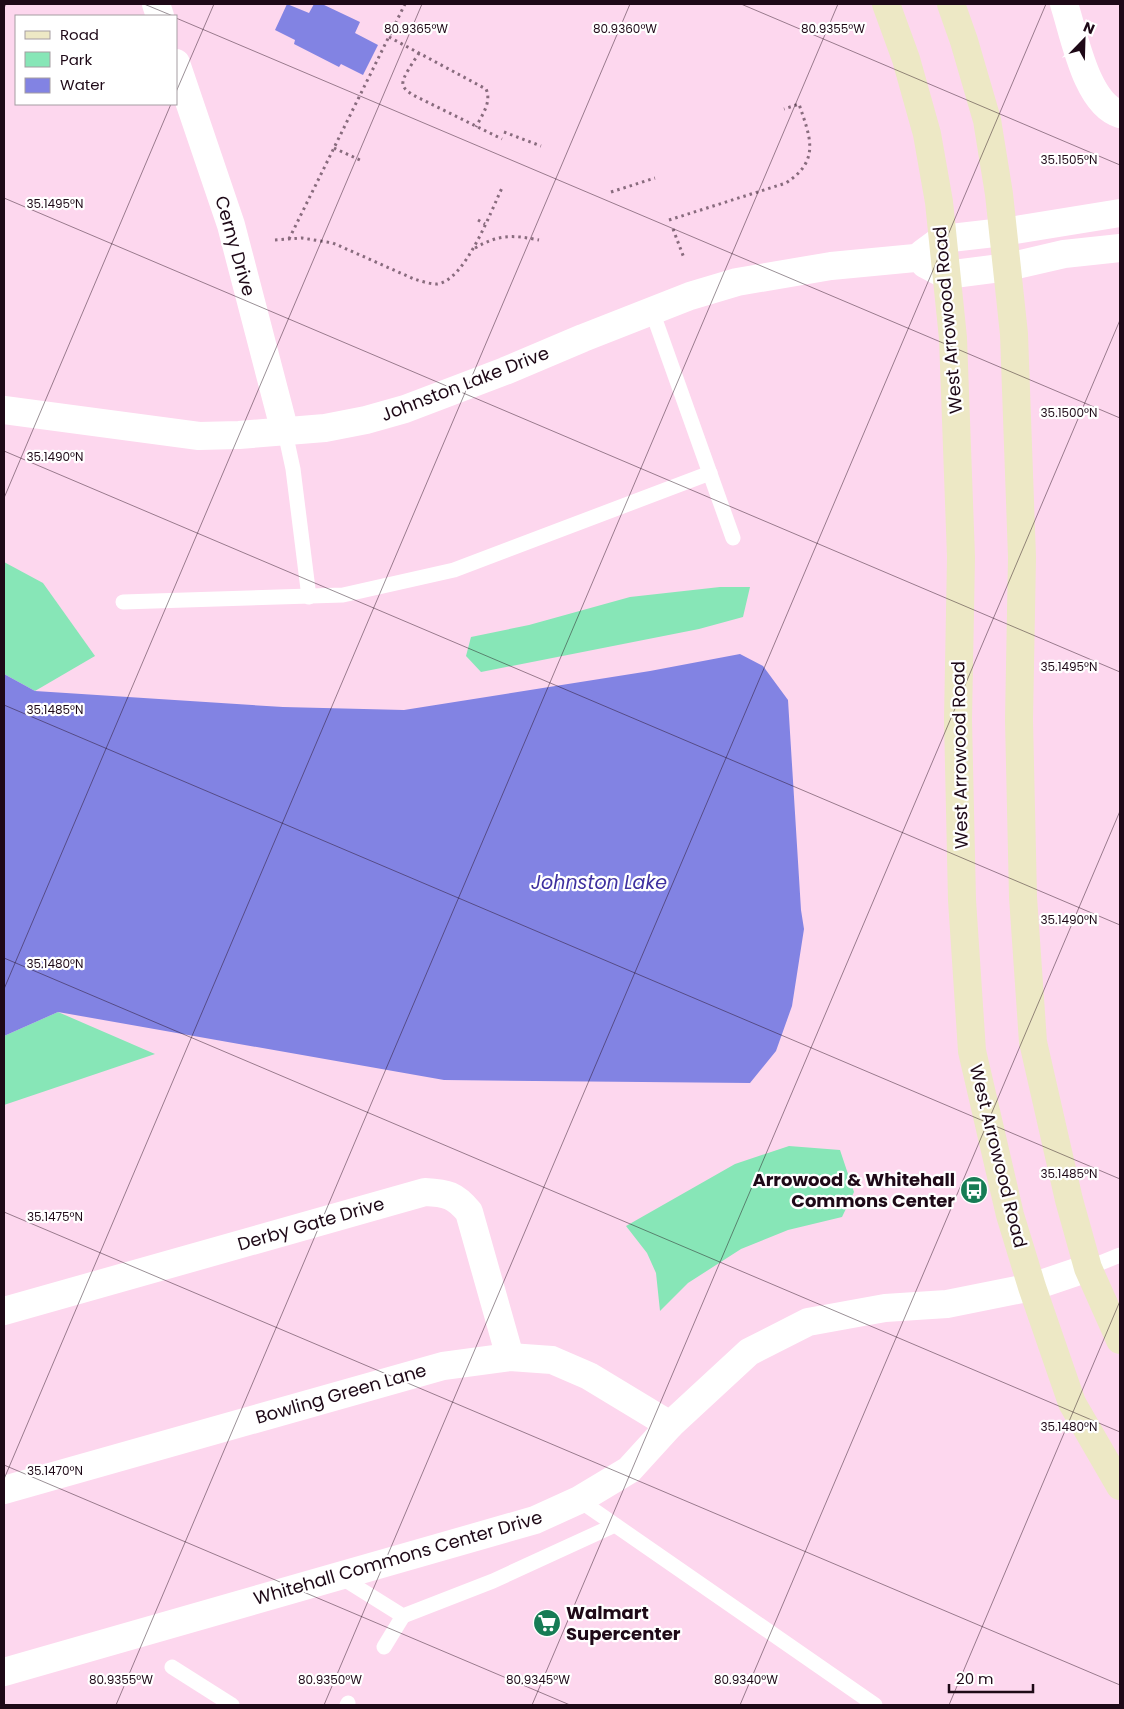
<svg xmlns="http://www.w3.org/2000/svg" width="1124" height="1709" font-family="Poppins,sans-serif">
  <rect width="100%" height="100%" fill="#fdd7ee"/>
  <g fill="#87e6b7">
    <polygon points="4,562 43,583 95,656 35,691 4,674"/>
    <polygon points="720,587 750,587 743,617 699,629 481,672 466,656 471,637 529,625 630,597"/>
    <polygon points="58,1012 155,1054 4,1105 4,1036"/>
    <polygon points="789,1146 840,1150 854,1192 842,1217 788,1230 741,1249 688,1283 660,1311 656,1273 647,1253 626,1226 735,1164"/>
  </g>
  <g fill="#8283e3">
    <polygon points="287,4 309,13 314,4 322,4 360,22 355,33 378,45 363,75 341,64 339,67 294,44 295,40 275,30"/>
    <polygon points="740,654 763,666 788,700 801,910 804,929 792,1006 776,1051 750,1083 444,1080 58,1012 4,1036 4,674 35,691 283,707 404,710 650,671"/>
  </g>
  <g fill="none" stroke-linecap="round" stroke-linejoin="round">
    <g stroke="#886b7d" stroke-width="3" stroke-dasharray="2.5 4" stroke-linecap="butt">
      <path d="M389,37L486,89C492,102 482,115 476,127"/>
      <path d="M419,53C415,60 401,78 403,85C404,89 408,91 411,94L502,139"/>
      <polyline points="504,132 541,146"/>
      <polyline points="334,148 362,161"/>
      <polyline points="611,192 655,178"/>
      <polyline points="478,220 485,224"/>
      <path d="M669,220L786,183C821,160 810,137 799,104L784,109"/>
      <polyline points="673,229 684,258"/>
      <polyline points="289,239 405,4"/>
      <path d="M275,240L302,238L333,243L414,279C421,281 429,284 437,284C465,281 491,211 502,188"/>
      <path d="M475,248C499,234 513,235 539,240"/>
    </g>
    <g stroke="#fff" stroke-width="15">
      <polyline points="652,311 733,538"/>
      <polyline points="285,432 293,469 309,597"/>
      <polyline points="123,602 343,595 454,570 710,473"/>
      <polyline points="1088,1268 1120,1255"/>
      <polyline points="579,1500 875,1705"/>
      <polyline points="339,1576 403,1616 493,1581 615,1525"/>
      <polyline points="384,1647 403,1616"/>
      <polyline points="172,1667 232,1705"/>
      <polyline points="347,1705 348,1703"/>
    </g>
    <g stroke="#fff" stroke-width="28">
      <polyline points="156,4 160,16"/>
      <path d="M1064,4C1074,34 1086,104 1120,114"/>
      <polyline points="176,63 231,225 285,432"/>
      <polyline points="923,253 942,239 1003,232 1120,213"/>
      <polyline points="925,264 946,275 1008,267 1064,254 1120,248"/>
      <polyline points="4,410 199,436 239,435 325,428 366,420 405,409 505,371 583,338 690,296 737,282 831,266 915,258"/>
      <path d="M4,1311L425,1192C447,1193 455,1195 469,1212L510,1357"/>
      <polyline points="4,1490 443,1366 510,1357 552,1360 589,1376 670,1425"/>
      <polyline points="4,1672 535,1520 579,1500 629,1470 670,1425 749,1352 808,1322 885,1308 947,1304 1032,1287 1088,1268"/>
    </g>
    <g stroke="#ede8c5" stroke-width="28">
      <polyline points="886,4 906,59 927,134 939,202 953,338 961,557 958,720 962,900 972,1051 1010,1215 1032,1287 1072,1403 1120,1486"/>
      <polyline points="951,4 964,41 987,120 999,194 1014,334 1022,557 1019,720 1023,897 1033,1042 1069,1200 1088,1268 1120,1340"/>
    </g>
  </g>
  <path fill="none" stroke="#1e0917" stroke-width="1" stroke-opacity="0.45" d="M144,4L173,16M741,4L1120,165M4,8L6,4M176,18L1120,418M176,92L214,4M4,198L1120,672M4,451L1120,925M4,498L171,104M4,705L1120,1179M4,958L1120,1432M4,989L422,4M4,1212L1120,1685M4,1465L570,1705M4,1479L630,4M116,1705L838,4M324,1705L1046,4M532,1705L1120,320M740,1705L1120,811M949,1705L1120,1301"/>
  <defs>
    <g id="bus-disc" transform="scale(1.4375)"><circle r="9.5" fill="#177c55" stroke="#fff"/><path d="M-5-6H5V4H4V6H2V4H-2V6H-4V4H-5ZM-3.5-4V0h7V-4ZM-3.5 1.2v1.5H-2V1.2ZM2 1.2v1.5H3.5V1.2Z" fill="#fff"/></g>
    <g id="supermarket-disc" transform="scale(1.4375)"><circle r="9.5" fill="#177c55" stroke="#fff"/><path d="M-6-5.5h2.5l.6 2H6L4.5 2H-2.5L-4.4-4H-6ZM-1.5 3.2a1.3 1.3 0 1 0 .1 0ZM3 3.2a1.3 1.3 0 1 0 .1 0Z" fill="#fff"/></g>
  </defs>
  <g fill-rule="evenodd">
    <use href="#bus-disc" x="974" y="1190"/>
    <use href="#supermarket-disc" x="547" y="1623"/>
  </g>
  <g text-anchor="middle" stroke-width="4.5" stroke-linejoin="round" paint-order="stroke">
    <g font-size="18" fill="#1e0917" stroke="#fff">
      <text transform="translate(235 246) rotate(74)" y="6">Cerny Drive</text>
      <text transform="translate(948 320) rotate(-95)" y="6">West Arrowood Road</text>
      <text transform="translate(465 384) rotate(-21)" y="6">Johnston Lake Drive</text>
      <text transform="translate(960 755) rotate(-91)" y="6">West Arrowood Road</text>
      <text transform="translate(998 1156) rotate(76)" y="6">West Arrowood Road</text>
      <text transform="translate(311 1224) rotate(-16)" y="6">Derby Gate Drive</text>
      <text transform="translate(341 1394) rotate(-16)" y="6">Bowling Green Lane</text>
      <text transform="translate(398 1558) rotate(-16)" y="6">Whitehall Commons Center Drive</text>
    </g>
    <g font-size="18" font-weight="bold" fill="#1e0917" stroke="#fff" text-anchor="end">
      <text x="955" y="1186">Arrowood &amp; Whitehall<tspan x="955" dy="21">Commons Center</tspan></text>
      <text x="566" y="1619" text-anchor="start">Walmart<tspan x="566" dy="21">Supercenter</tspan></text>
    </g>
    <g font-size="19" font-style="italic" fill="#3e309f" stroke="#fff">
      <text x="599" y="889">Johnston Lake</text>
    </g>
  </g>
  <g font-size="12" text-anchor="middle" fill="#1e0917" stroke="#fff" stroke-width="4.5" stroke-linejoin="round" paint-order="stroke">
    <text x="416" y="33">80.9365°W</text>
    <text x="625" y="33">80.9360°W</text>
    <text x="833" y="33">80.9355°W</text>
    <text x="1069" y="164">35.1505°N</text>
    <text x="55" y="208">35.1495°N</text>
    <text x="1069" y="417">35.1500°N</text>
    <text x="55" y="461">35.1490°N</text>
    <text x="1069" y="671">35.1495°N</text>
    <text x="55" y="714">35.1485°N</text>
    <text x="1069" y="924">35.1490°N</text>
    <text x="55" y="968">35.1480°N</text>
    <text x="1069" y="1178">35.1485°N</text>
    <text x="55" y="1221">35.1475°N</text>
    <text x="1069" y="1431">35.1480°N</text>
    <text x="55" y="1475">35.1470°N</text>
    <text x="121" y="1684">80.9355°W</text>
    <text x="330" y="1684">80.9350°W</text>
    <text x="538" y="1684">80.9345°W</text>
    <text x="746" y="1684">80.9340°W</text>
  </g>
  <rect width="1124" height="1709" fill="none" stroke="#1e0917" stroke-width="10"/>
  <rect x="15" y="15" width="162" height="90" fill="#ffffff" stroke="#a59da2"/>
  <rect x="25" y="31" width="25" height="8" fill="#ede8c5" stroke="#a59da2"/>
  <text x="60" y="40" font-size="15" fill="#1e0917">Road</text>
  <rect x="25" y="52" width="25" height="15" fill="#87e6b7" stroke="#a59da2"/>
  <text x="60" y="65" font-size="15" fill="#1e0917">Park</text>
  <rect x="25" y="78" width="25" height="15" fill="#8283e3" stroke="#a59da2"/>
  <text x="60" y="90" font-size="15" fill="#1e0917">Water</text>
  <g transform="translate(1084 40) rotate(23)" stroke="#ffffff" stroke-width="4" paint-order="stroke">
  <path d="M0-4L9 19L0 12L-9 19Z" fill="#1e0917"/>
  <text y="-8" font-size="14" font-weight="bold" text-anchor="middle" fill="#1e0917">N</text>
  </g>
  <path d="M949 1684v8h84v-8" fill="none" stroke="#1e0917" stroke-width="2.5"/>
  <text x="956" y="1684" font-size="15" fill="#1e0917" stroke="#ffffff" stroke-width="4" paint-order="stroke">20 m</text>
</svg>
